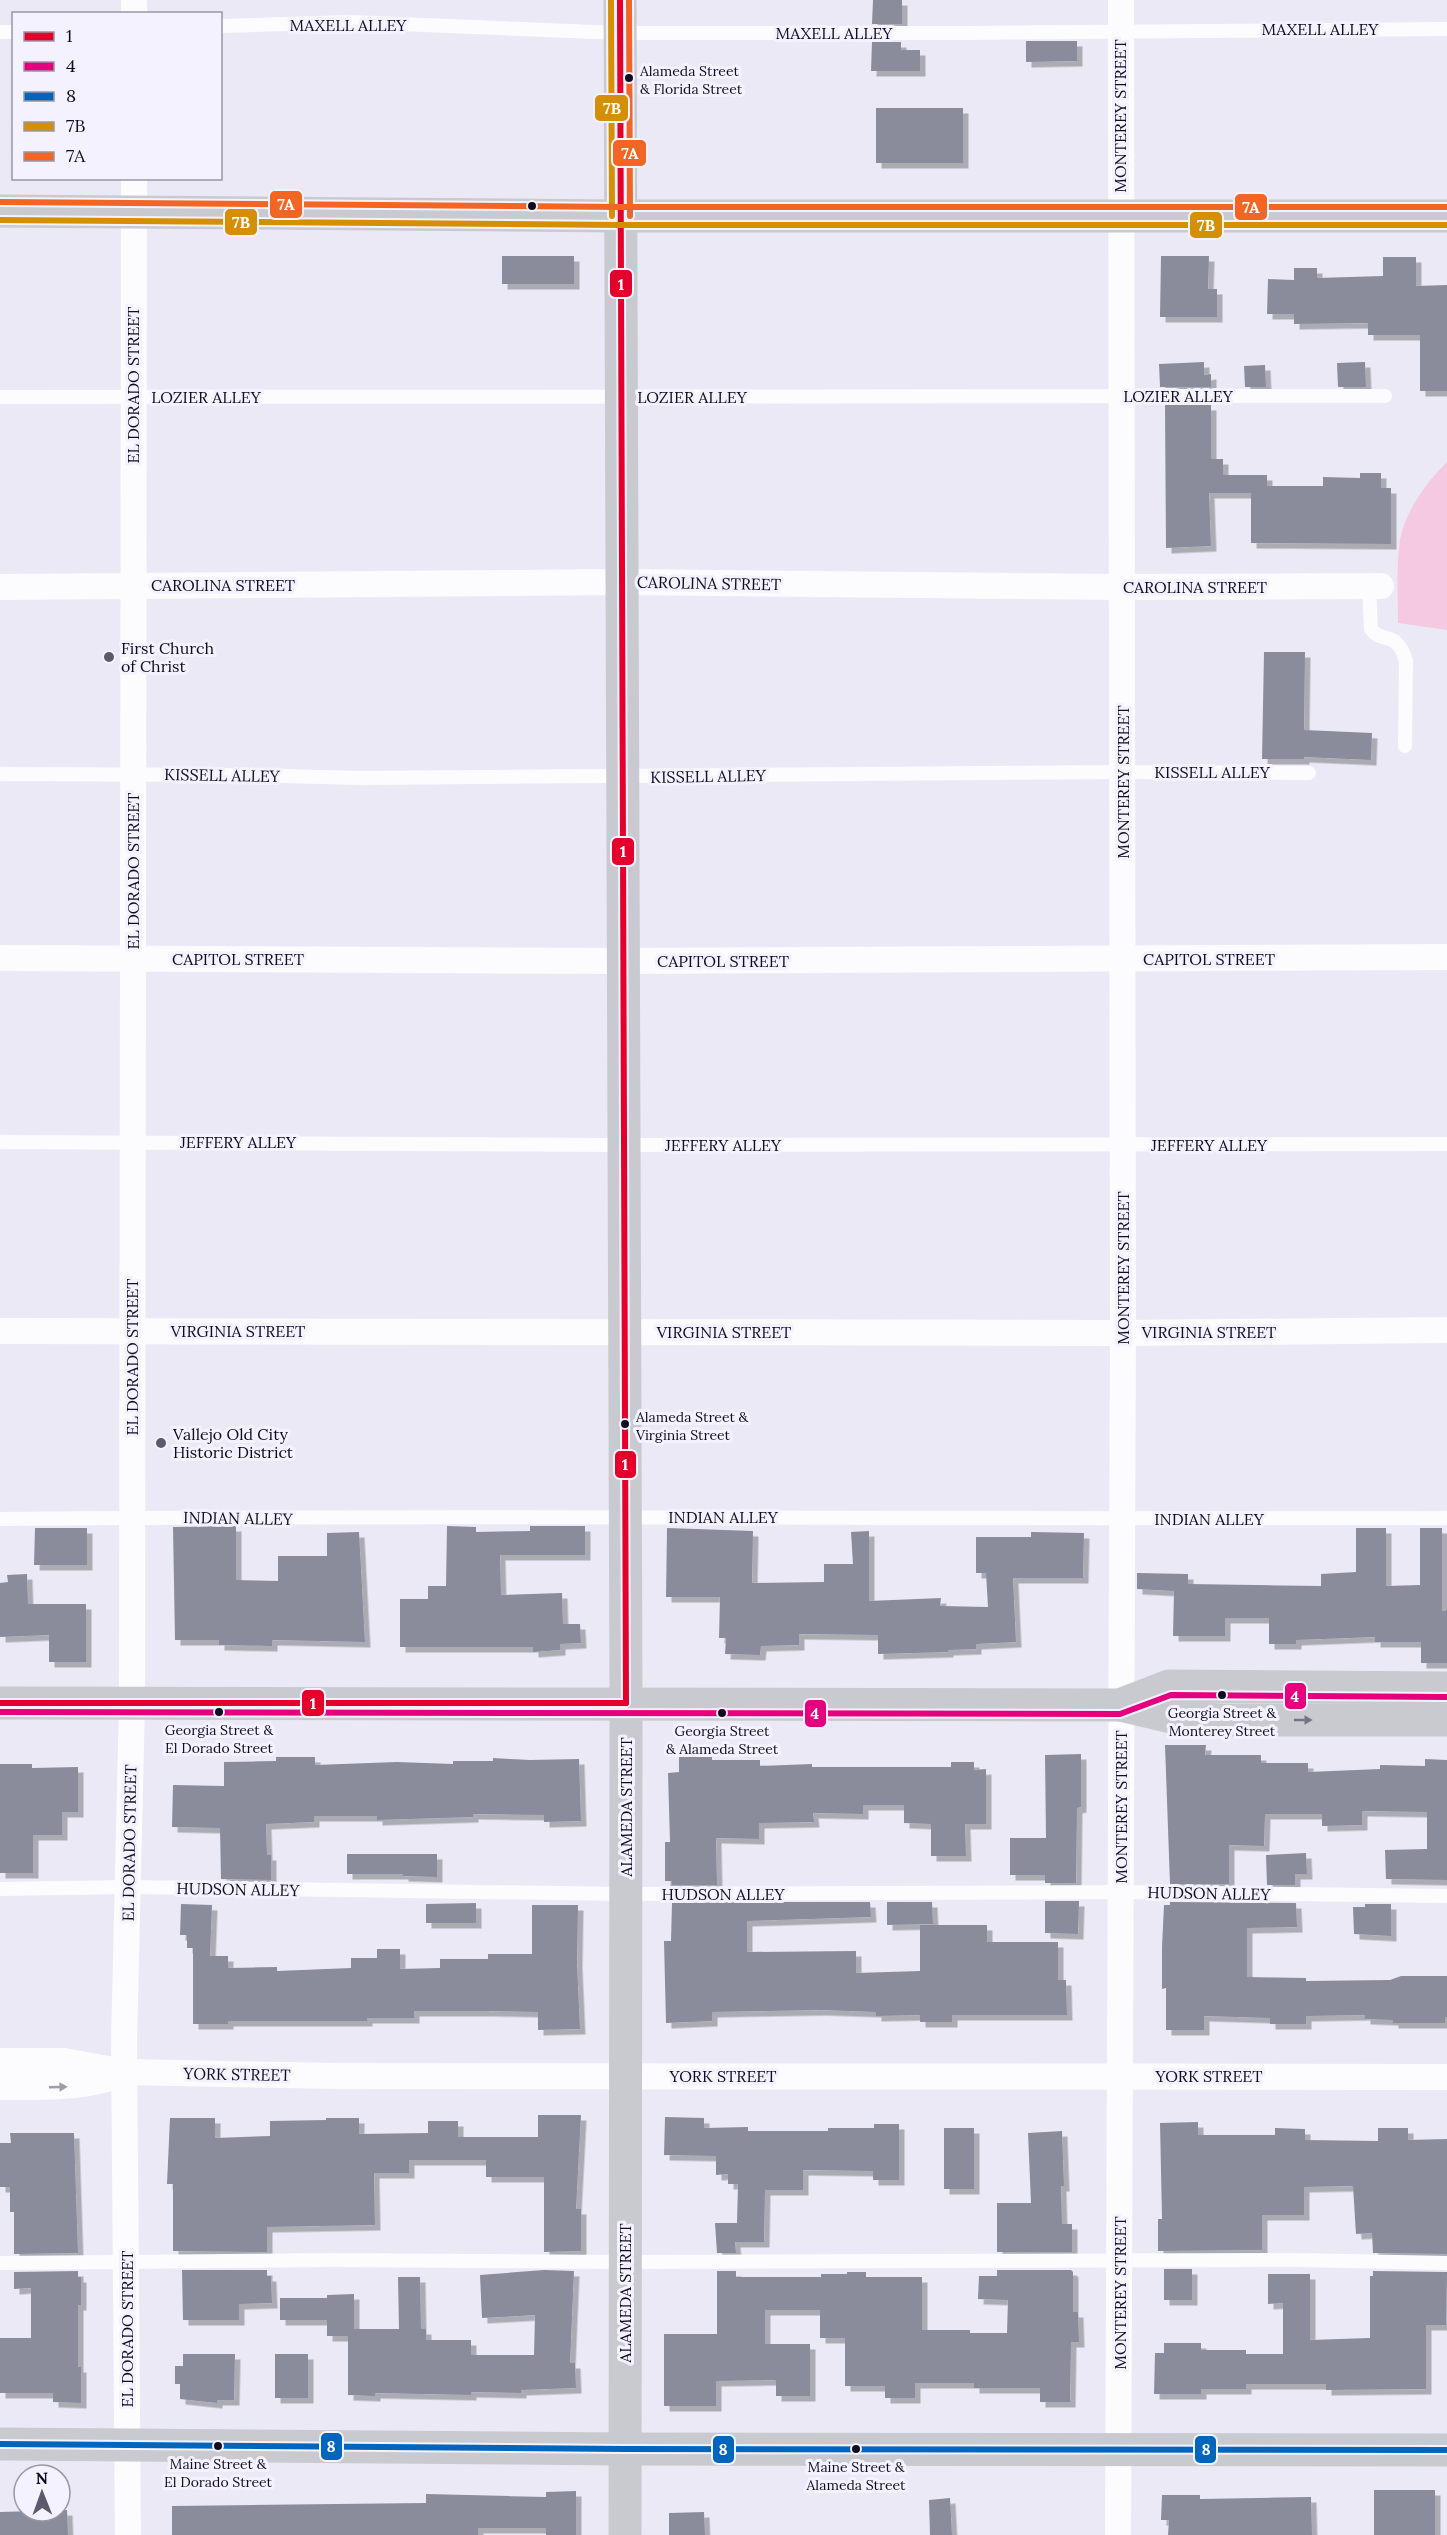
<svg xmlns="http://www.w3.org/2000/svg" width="1447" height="2535" font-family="Lora,serif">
  <defs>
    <filter id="shadow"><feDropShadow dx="5.5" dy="5.5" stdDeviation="0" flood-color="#0004"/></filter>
  </defs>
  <rect width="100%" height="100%" fill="#ebe9f6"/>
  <path fill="#f5c9e1" d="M1447,462V630L1398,623C1398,596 1396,567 1400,540C1405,511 1427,482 1447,462Z"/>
  <g fill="#8b8c9b" filter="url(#shadow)">
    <polygon points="873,0 902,0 902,24 872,24"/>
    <polygon points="1026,41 1077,41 1077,61 1026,62"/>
    <polygon points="872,42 901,42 901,50 920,50 920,71 871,71"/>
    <rect x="876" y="108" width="87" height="55"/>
    <rect x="502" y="256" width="72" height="28"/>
    <polygon points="1161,256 1209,256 1208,289 1217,289 1217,317 1160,317"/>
    <polygon points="1383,257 1416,257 1416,286 1447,285 1447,391 1420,391 1420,335 1368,335 1368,323 1294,324 1294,314 1267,314 1268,279 1294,280 1294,268 1317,268 1317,278 1383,276"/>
    <polygon points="1204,362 1204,375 1211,374 1211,387 1160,387 1159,364"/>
    <polygon points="1365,362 1366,387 1338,387 1337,363"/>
    <polygon points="1265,365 1266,387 1245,387 1244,366"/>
    <polygon points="1165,405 1211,405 1211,459 1223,459 1223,475 1267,475 1267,486 1323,486 1323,477 1360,478 1360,473 1381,473 1381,488 1391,488 1391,544 1251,543 1251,493 1209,493 1211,546 1166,548"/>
    <polygon points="1264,652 1305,652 1304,730 1372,733 1371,760 1304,757 1304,759 1262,759"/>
    <polygon points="236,1526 236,1580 278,1581 278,1556 327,1556 327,1533 359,1532 365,1642 272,1640 272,1646 219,1645 219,1640 175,1640 173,1527"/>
    <polygon points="447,1526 476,1527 476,1532 530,1531 530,1526 585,1526 585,1555 500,1555 501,1595 562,1593 563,1624 580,1624 581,1643 560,1644 560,1650 533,1652 533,1647 400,1647 400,1599 428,1599 428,1586 446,1586"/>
    <polygon points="35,1528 87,1528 87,1565 34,1565"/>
    <polygon points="667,1528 753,1531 752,1583 824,1582 824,1564 853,1564 851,1532 869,1531 869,1601 941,1598 940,1606 988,1607 986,1573 976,1573 976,1537 1031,1537 1031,1532 1084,1533 1083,1578 1013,1578 1016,1642 976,1644 976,1649 948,1650 948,1652 878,1654 878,1635 799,1634 799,1645 761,1646 760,1655 725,1654 726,1638 719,1638 720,1597 666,1597"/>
    <polygon points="1356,1528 1386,1528 1386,1586 1420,1585 1420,1528 1442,1528 1442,1611 1447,1610 1447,1663 1421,1663 1421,1642 1375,1642 1375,1637 1296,1640 1296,1644 1269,1644 1269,1618 1225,1618 1225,1636 1173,1636 1174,1591 1137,1589 1137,1573 1188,1574 1188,1584 1321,1586 1321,1574 1356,1572"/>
    <polygon points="27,1574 28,1604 86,1604 86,1662 49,1662 49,1635 0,1637 0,1583 8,1582 7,1575"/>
    <polygon points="1165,1745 1206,1745 1205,1755 1261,1755 1261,1763 1308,1763 1308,1772 1380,1769 1380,1765 1425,1766 1425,1759 1447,1760 1447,1880 1386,1879 1385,1850 1427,1849 1427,1812 1362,1811 1362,1825 1322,1826 1322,1814 1265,1814 1264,1846 1229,1845 1229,1884 1170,1884"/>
    <polygon points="1081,1754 1081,1807 1077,1808 1076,1883 1045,1883 1045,1875 1010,1875 1010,1838 1046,1838 1045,1755"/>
    <polygon points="712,1756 712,1760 760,1760 760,1766 812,1764 812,1767 951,1767 951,1762 974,1762 974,1770 986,1769 986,1824 965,1824 966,1856 931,1856 931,1824 904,1823 904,1805 863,1805 863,1814 813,1813 814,1822 759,1823 759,1839 716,1838 717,1885 672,1885 672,1881 665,1881 665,1842 670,1842 668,1773 679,1772 679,1757"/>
    <polygon points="276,1757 315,1757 315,1765 397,1762 453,1764 453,1761 493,1761 493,1758 530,1760 579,1759 581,1821 544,1822 544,1815 473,1814 473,1817 377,1820 377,1816 314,1816 314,1822 266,1824 267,1855 271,1855 271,1880 221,1879 220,1828 172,1827 173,1785 224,1786 224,1762 276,1761"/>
    <polygon points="0,1764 32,1764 32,1768 78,1767 78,1812 62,1812 62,1835 33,1835 33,1873 0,1873"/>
    <polygon points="1306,1853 1307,1874 1295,1874 1295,1885 1267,1885 1266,1855"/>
    <polygon points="347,1854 437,1854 437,1877 403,1876 403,1874 347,1874"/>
    <polygon points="1045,1901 1079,1901 1078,1934 1045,1933"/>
    <polygon points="767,1902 870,1902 871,1917 747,1921 747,1952 856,1951 856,1973 920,1971 920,1925 987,1925 987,1942 1058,1942 1058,1980 1066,1980 1067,2015 952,2015 952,2022 920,2022 920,2015 876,2016 876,2012 821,2010 712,2012 712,2021 666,2023 664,1941 671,1941 672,1903"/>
    <polygon points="887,1902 932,1902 933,1924 887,1925"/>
    <polygon points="1170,1902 1296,1903 1297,1927 1247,1928 1247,1977 1306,1978 1306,1981 1390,1980 1401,1976 1447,1976 1447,2017 1445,2017 1445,2023 1393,2023 1393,2020 1365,2019 1365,2015 1306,2016 1306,2024 1270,2024 1270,2018 1204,2016 1204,2030 1166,2030 1166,1988 1162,1989 1162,1947 1164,1905 1170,1905"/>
    <polygon points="476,1903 476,1923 426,1923 426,1904"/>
    <polygon points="181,1904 212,1905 210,1956 228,1956 228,1968 277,1967 277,1971 351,1968 351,1958 377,1958 377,1949 400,1949 400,1969 440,1968 440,1959 488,1959 488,1954 532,1954 532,1905 578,1905 577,1963 580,2029 538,2030 538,2012 488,2011 414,2011 414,2018 367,2018 367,2021 228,2021 228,2024 193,2024 193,1948 187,1948 187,1935 180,1935"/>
    <polygon points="1365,1904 1391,1904 1391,1936 1354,1934 1353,1907 1365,1907"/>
    <polygon points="538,2115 581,2115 576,2209 581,2209 581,2251 544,2252 544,2177 486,2177 486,2160 409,2160 409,2173 374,2173 375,2225 267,2227 267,2252 173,2251 173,2184 167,2184 170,2118 215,2118 215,2138 270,2136 270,2121 326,2120 326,2118 359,2118 359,2134 428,2133 428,2121 458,2121 458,2137 538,2137"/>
    <polygon points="665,2117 704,2118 704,2128 748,2127 748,2131 828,2131 828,2128 874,2128 874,2124 899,2124 899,2180 873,2180 873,2171 803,2170 803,2190 765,2190 764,2242 735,2242 736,2253 717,2253 715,2223 737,2223 738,2184 728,2184 728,2174 716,2175 716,2156 664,2155"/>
    <polygon points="1198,2122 1198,2135 1275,2135 1275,2128 1305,2129 1305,2140 1378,2141 1378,2128 1408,2128 1408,2140 1447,2139 1447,2254 1373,2253 1372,2233 1356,2234 1353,2186 1304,2187 1304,2215 1262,2215 1262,2250 1158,2251 1158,2219 1162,2219 1160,2123"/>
    <rect x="944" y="2128" width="30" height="61"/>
    <polygon points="1062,2131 1064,2186 1061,2186 1062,2224 1072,2224 1072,2252 997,2252 997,2203 1031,2203 1028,2133"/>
    <polygon points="10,2133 74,2133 78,2253 14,2254 14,2212 10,2212 10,2187 0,2187 0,2143 11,2143"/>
    <rect x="1164" y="2269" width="28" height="31"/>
    <polygon points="182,2270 267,2270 267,2276 271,2276 272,2303 239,2304 239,2320 183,2320"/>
    <polygon points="544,2270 574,2271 570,2363 575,2363 576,2388 521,2390 521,2393 471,2392 471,2395 375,2393 375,2396 348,2395 348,2336 327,2336 327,2320 280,2320 280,2298 327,2298 327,2295 354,2294 354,2329 399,2329 398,2277 420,2277 421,2329 426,2329 426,2340 471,2340 471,2355 534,2355 535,2315 482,2318 480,2275"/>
    <polygon points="997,2270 1071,2270 1073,2272 1073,2312 1078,2312 1079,2342 1071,2342 1070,2402 1040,2402 1040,2388 974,2388 974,2383 915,2383 915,2398 885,2398 885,2386 845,2386 845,2338 820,2338 820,2310 765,2310 765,2344 810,2344 810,2396 776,2396 776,2380 716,2381 716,2406 664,2406 664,2334 717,2334 717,2271 736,2271 736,2277 821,2277 821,2274 847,2274 847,2272 866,2272 866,2277 922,2277 922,2330 970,2330 970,2333 1007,2333 1008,2300 978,2299 979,2276 997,2276"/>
    <polygon points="78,2271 78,2277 81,2277 81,2305 78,2305 78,2367 81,2367 81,2403 53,2402 53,2393 0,2393 0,2338 31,2338 31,2288 14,2289 14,2272"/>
    <polygon points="1373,2271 1447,2272 1446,2325 1426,2325 1426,2389 1326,2390 1326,2384 1246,2384 1246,2389 1201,2389 1201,2394 1154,2394 1155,2353 1164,2353 1164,2343 1201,2343 1201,2350 1246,2350 1246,2354 1283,2354 1283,2303 1268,2304 1268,2274 1310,2274 1310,2340 1370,2338 1370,2276 1373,2276"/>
    <polygon points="183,2354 235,2354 234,2400 217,2400 217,2403 180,2399 180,2384 175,2384 175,2366 183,2366"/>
    <rect x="275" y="2354" width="33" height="44"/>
    <rect x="1374" y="2490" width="61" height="45"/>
    <polygon points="576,2491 576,2535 546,2535 546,2528 478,2528 478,2535 172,2535 172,2506 426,2503 426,2494 546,2497 546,2492"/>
    <polygon points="1162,2495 1200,2495 1200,2499 1311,2497 1312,2535 1168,2535 1169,2520 1161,2520"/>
    <polygon points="950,2498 952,2535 930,2535 929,2500"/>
    <polygon points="67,2510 68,2535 0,2535 0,2512"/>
    <polygon points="704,2512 705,2535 669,2535 669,2513"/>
  </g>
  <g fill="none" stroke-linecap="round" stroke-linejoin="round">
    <g stroke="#fcfcfe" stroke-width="14">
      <polyline points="220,26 351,22 620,33 961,33 1447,29"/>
      <polyline points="0,32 14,32"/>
      <polyline points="0,397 1385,396"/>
      <path d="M1369,586L1371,629C1382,645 1396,628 1406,661L1405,746"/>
      <polyline points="0,774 243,775 359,778 1123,772 1309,773"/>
      <polyline points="0,1142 623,1145 1447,1144"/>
      <path d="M0,1519C482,1514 965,1520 1447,1518"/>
      <polyline points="0,1889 128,1887 625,1894 1121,1892 1447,1896"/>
      <polyline points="0,2263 332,2260 625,2262 1297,2260 1447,2263"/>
    </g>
    <g stroke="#fcfcfe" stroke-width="26">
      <polyline points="134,14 134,0"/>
      <polyline points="0,587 623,582 1121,587 1381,586"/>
      <polyline points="0,958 623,961 1447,957"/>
      <polyline points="0,1331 1123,1333 1447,1330"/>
      <polyline points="0,2061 64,2061 125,2072 341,2076 1447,2077"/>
      <path d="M0,2087C42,2087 82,2089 122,2074"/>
      <polyline points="128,2535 124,2043 132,1703 134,178"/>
      <polyline points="1118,2535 1123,1333 1121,0"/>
    </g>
    <g stroke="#c8cad0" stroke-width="33">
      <polyline points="620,0 626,1703 625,2535"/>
      <polyline points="0,211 621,216 1447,216"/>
      <polyline points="0,1703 1120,1705 1171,1717 1221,1720 1447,1720"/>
      <polyline points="1120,1705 1169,1686 1447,1688"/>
      <polyline points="0,2444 625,2449 1447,2450"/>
    </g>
    <g stroke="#f4f2fe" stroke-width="10">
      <g id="bus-1">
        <polyline points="620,0 626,1703"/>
        <polyline points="0,1703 626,1703"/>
      </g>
    </g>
    <g stroke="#f4f2fe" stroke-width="10">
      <polyline id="bus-2" points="0,1712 1120,1714 1171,1695 1447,1697"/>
    </g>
    <g stroke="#f4f2fe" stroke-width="10">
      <polyline id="bus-3" points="0,2444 625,2449 1447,2450"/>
    </g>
    <g stroke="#f4f2fe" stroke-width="10">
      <g id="bus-4">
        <polyline points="611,0 612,216"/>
        <polyline points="0,220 621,225 1447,225"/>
      </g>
    </g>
    <g stroke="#f4f2fe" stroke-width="10">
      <g id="bus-5">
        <polyline points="629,0 630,216"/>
        <polyline points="0,202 621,207 1447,207"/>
      </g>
    </g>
    <use href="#bus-1" stroke="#e4002b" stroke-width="6"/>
    <use href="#bus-2" stroke="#e5007d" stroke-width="6"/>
    <use href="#bus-3" stroke="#0065bd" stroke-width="6"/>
    <use href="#bus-4" stroke="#d48f05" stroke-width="6"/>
    <use href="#bus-5" stroke="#f26522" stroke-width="6"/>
  </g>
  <defs><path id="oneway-solid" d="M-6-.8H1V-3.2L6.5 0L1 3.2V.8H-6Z" transform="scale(1.5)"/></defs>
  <use fill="#767481" href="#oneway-solid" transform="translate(1303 1720)"/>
  <use fill="#9e9ca6" href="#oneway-solid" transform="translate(58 2087) rotate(-2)"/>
  <g fill="#110c21" stroke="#f4f2fe" stroke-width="2">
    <circle cx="629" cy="78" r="5"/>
    <circle cx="532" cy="206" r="5"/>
    <circle cx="625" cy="1424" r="5"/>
    <circle cx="1222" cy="1695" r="5"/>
    <circle cx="219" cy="1712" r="5"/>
    <circle cx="722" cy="1713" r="5"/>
    <circle cx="218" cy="2446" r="5"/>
    <circle cx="856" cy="2449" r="5"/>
  </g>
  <g fill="#5d596c" stroke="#f4f2fe" stroke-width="2">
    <circle cx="109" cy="657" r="6"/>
    <circle cx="161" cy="1443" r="6"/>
  </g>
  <g text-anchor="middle" stroke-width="6" stroke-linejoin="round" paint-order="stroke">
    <g font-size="14" fill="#110c21" stroke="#f4f2fe">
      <text x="640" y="76" text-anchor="start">Alameda Street<tspan x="640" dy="18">&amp; Florida Street</tspan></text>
      <text x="636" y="1422" text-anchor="start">Alameda Street &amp;<tspan x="636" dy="18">Virginia Street</tspan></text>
      <text x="1222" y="1718">Georgia Street &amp;<tspan x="1222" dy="18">Monterey Street</tspan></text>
      <text x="219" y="1735">Georgia Street &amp;<tspan x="219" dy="18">El Dorado Street</tspan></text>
      <text x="722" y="1736">Georgia Street<tspan x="722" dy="18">&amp; Alameda Street</tspan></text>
      <text x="218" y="2469">Maine Street &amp;<tspan x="218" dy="18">El Dorado Street</tspan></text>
      <text x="856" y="2472">Maine Street &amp;<tspan x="856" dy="18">Alameda Street</tspan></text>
    </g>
    <g font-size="16" fill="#110c21" stroke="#f4f2fe">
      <text x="348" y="31">MAXELL ALLEY</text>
      <text x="1320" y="35">MAXELL ALLEY</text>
      <text x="834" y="39">MAXELL ALLEY</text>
      <text transform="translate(1120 116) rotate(-90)" y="6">MONTEREY STREET</text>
      <text transform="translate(133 385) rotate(-90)" y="6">EL DORADO STREET</text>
      <text x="1178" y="402">LOZIER ALLEY</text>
      <text x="206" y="403">LOZIER ALLEY</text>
      <text x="692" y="403">LOZIER ALLEY</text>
      <text transform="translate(709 583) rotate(1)" y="6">CAROLINA STREET</text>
      <text x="223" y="591">CAROLINA STREET</text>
      <text x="1195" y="593">CAROLINA STREET</text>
      <text x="1212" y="778">KISSELL ALLEY</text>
      <text transform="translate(222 775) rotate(1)" y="6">KISSELL ALLEY</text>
      <text transform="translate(708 776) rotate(-1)" y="6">KISSELL ALLEY</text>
      <text transform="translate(1123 782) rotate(-90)" y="6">MONTEREY STREET</text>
      <text transform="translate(133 871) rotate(-90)" y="6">EL DORADO STREET</text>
      <text x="238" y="965">CAPITOL STREET</text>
      <text x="1209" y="965">CAPITOL STREET</text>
      <text x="723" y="967">CAPITOL STREET</text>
      <text x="238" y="1148">JEFFERY ALLEY</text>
      <text x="723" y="1151">JEFFERY ALLEY</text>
      <text x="1209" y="1151">JEFFERY ALLEY</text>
      <text transform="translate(1123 1268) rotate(-90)" y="6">MONTEREY STREET</text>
      <text x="238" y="1337">VIRGINIA STREET</text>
      <text x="724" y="1338">VIRGINIA STREET</text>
      <text x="1209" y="1338">VIRGINIA STREET</text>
      <text transform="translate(132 1357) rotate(-90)" y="6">EL DORADO STREET</text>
      <text x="723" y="1523">INDIAN ALLEY</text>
      <text transform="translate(238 1518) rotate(1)" y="6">INDIAN ALLEY</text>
      <text x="1209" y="1525">INDIAN ALLEY</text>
      <text transform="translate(626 1807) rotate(-90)" y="6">ALAMEDA STREET</text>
      <text transform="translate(1121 1807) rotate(-90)" y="6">MONTEREY STREET</text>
      <text transform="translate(129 1843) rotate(-89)" y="6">EL DORADO STREET</text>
      <text transform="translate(238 1889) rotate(1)" y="6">HUDSON ALLEY</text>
      <text transform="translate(1209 1893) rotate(1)" y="6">HUDSON ALLEY</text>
      <text x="723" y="1900">HUDSON ALLEY</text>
      <text transform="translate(237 2074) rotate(1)" y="6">YORK STREET</text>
      <text x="723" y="2082">YORK STREET</text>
      <text x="1209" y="2082">YORK STREET</text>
      <text transform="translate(625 2293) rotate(-90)" y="6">ALAMEDA STREET</text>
      <text transform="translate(1120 2293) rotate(-90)" y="6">MONTEREY STREET</text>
      <text transform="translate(127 2329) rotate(-90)" y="6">EL DORADO STREET</text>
    </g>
    <g font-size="16" fill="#110c21" stroke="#f4f2fe" text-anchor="start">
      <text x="121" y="654">First Church<tspan x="121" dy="18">of Christ</tspan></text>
      <text x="173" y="1440">Vallejo Old City<tspan x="173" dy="18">Historic District</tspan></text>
    </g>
  </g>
  <g stroke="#f4f2fe" stroke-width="2">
    <rect x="594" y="94" width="35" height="28" rx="6" fill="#d48f05"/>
    <rect x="612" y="139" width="35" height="28" rx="6" fill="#f26522"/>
    <rect x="269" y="190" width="34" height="29" rx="6" fill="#f26522"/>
    <rect x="1234" y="193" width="34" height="28" rx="6" fill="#f26522"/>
    <rect x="224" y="208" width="34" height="28" rx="6" fill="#d48f05"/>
    <rect x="1189" y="211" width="34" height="28" rx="6" fill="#d48f05"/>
    <rect x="609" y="269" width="24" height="29" rx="6" fill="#e4002b"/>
    <rect x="611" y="837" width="24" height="29" rx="6" fill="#e4002b"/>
    <rect x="614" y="1450" width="23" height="29" rx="6" fill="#e4002b"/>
    <rect x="1284" y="1682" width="23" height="28" rx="6" fill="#e5007d"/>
    <rect x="301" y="1689" width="24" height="28" rx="6" fill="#e4002b"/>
    <rect x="804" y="1699" width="23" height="29" rx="6" fill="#e5007d"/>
    <rect x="320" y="2432" width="23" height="29" rx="6" fill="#0065bd"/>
    <rect x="712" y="2435" width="23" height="29" rx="6" fill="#0065bd"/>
    <rect x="1194" y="2435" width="23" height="29" rx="6" fill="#0065bd"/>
  </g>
  <g font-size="16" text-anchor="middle" font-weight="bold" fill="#fff">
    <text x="612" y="114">7B</text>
    <text x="630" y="159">7A</text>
    <text x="286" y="210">7A</text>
    <text x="1251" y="213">7A</text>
    <text x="241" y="228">7B</text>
    <text x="1206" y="231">7B</text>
    <text x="621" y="290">1</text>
    <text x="623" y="857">1</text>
    <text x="625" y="1470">1</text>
    <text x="1295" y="1702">4</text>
    <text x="313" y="1709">1</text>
    <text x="815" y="1719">4</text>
    <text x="331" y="2452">8</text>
    <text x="723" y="2455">8</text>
    <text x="1206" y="2455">8</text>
  </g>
  <rect x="12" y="12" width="210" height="168" fill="#f4f2fe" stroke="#9996a6" stroke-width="1.5"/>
  <rect x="24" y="32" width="30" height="9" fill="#e4002b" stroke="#9996a6" stroke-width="1.5"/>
  <text x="66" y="42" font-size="18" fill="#110c21">1</text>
  <rect x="24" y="62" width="30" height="9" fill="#e5007d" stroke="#9996a6" stroke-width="1.5"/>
  <text x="66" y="72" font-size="18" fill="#110c21">4</text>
  <rect x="24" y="92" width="30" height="9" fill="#0065bd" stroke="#9996a6" stroke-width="1.5"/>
  <text x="66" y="102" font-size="18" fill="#110c21">8</text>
  <rect x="24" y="122" width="30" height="9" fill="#d48f05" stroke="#9996a6" stroke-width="1.5"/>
  <text x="66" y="132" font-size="18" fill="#110c21">7B</text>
  <rect x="24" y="152" width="30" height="9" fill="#f26522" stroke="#9996a6" stroke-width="1.5"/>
  <text x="66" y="162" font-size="18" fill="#110c21">7A</text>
  <g transform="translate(42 2493) rotate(359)"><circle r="28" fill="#f4f2fe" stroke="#9996a6" stroke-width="1.5"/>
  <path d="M0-4.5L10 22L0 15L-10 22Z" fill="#5d596c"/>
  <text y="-9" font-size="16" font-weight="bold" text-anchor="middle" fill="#110c21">N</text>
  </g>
</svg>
